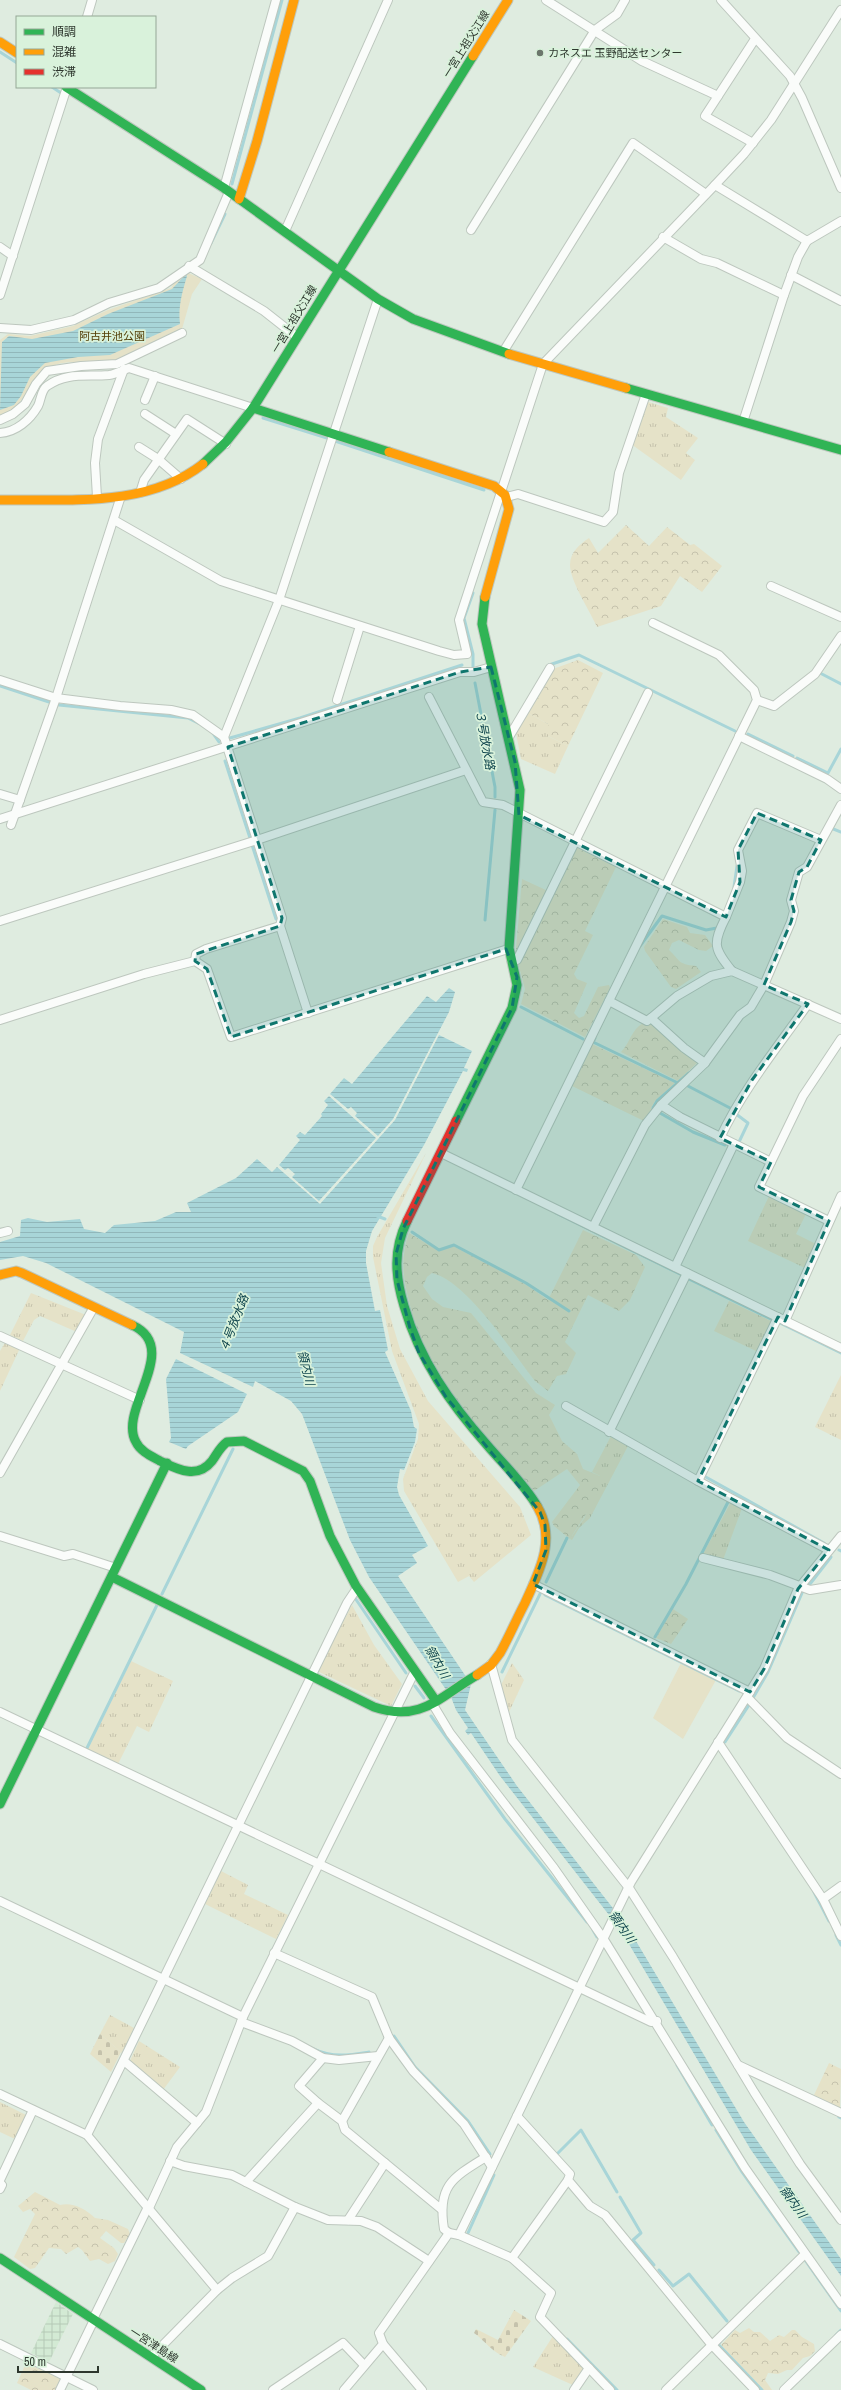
<svg xmlns="http://www.w3.org/2000/svg" width="841" height="2390" font-family="'Archivo Narrow','Noto Sans JP',sans-serif">
  <defs>
    <pattern id="industrial-grid" width="8" height="8" patternUnits="userSpaceOnUse"><rect width="8" height="8" fill="#d3ead4"/><path d="M0 4h8M4 0v8" fill="none" stroke="#b5c9b6"/></pattern>
    <pattern id="grass-tufts" width="24" height="20" patternUnits="userSpaceOnUse"><rect width="24" height="20" fill="#e5e2c8"/><path d="M3 7l-1-3M5 7V3M7 7l1-3M15 17l-1-3M17 17v-4M19 17l1-3" fill="none" stroke="#c5c2ac"/></pattern>
    <pattern id="forest-crowns" width="20" height="18" patternUnits="userSpaceOnUse"><rect width="20" height="18" fill="#e5e2c8"/><path d="M2 6a3 3 0 1 1 6 0M12 15a3 3 0 1 1 6 0" fill="none" stroke="#c5c2ac"/></pattern>
    <pattern id="cemetery-stones" width="16" height="16" patternUnits="userSpaceOnUse"><rect width="16" height="16" fill="#e5e2c8"/><path d="M2 7V4a2 2 0 0 1 4 0v3zM10 15v-3a2 2 0 0 1 4 0v3z" fill="#c5c2ac"/></pattern>
    <pattern id="water-rules" width="6" height="5" patternUnits="userSpaceOnUse"><rect width="6" height="5" fill="#a8d5d8"/><path d="M0 2.5h6" fill="none" stroke="#91b7ba"/></pattern>
  </defs>
  <rect width="100%" height="100%" fill="#dfece0"/>
  <polygon fill="url(#industrial-grid)" points="56,2302 73,2314 49,2362 31,2353"/>
  <g fill="url(#grass-tufts)">
    <polygon points="648,402 668,408 666,417 698,438 686,453 695,460 681,480 631,444"/>
    <polygon points="528,713 548,724 548,736 568,746 555,774 521,759 516,733"/>
    <polygon points="426,1153 385,1238 381,1263 387,1306 400,1349 428,1401 520,1507 531,1535 474,1582 469,1576 458,1582 404,1491 403,1479 418,1439 419,1424 392,1351 373,1257 373,1246 377,1237"/>
    <polygon points="769,1196 806,1214 796,1234 816,1244 805,1268 748,1241"/>
    <polygon points="31,1293 86,1315 77,1332 40,1316 34,1320 23,1341 10,1335"/>
    <polygon points="729,1301 773,1322 758,1352 714,1331"/>
    <polygon points="6,1341 20,1348 0,1391 0,1351"/>
    <polygon points="841,1375 841,1440 815,1427"/>
    <polygon points="611,1436 628,1446 590,1518 579,1528 572,1540 570,1539 585,1517 600,1476 592,1472"/>
    <polygon points="731,1502 742,1508 723,1560 703,1554"/>
    <polygon points="352,1605 374,1645 402,1684 391,1706 317,1671"/>
    <polygon points="131,1661 173,1681 149,1732 137,1726 118,1764 88,1749"/>
    <polygon points="512,1663 524,1680 509,1712 507,1705 505,1705 501,1685"/>
    <polygon points="221,1871 248,1885 244,1894 288,1915 276,1939 205,1904"/>
    <polygon points="110,2015 134,2028 122,2053 100,2034"/>
    <polygon points="139,2041 180,2067 163,2090 129,2063"/>
    <polygon points="0,2102 28,2116 17,2140 0,2132"/>
    <polygon points="553,2336 585,2367 575,2386 533,2367"/>
  </g>
  <g fill="url(#forest-crowns)">
    <path d="M626,525L649,546L667,527L690,545L694,544L722,566L702,592L680,576L661,606L597,627C590,611 570,581 570,565C570,552 580,544 589,538L598,553Z"/>
    <polygon points="578,660 603,673 568,746 548,736 548,724 528,713 553,669"/>
    <polygon points="578,848 616,867 585,931 593,935 574,974 577,979 587,983 574,1013 579,1018 584,1016 598,987 609,985 610,988 585,1037 521,1004 525,989 518,963 573,850"/>
    <polygon points="522,879 548,891 517,956 516,949"/>
    <path d="M663,919L687,927L690,933L705,935L713,946L706,951L699,950L679,940L672,943L669,950C681,961 677,964 696,966L701,972L676,989L671,987L645,951L644,947Z"/>
    <path d="M643,1023L648,1025L653,1023L698,1062L678,1081L621,1052C630,1043 631,1030 643,1023Z"/>
    <polygon points="592,1044 675,1083 655,1101 651,1108 654,1110 644,1121 572,1086"/>
    <path d="M583,1230L636,1255L645,1267L630,1300L619,1311L588,1295L565,1342L576,1353L566,1374L557,1376L548,1391L535,1381C512,1352 467,1281 432,1273L427,1277L423,1286L432,1299L443,1307L471,1313L536,1393L555,1405L549,1415L562,1441L577,1454L583,1469L600,1476C604,1494 579,1523 570,1539L554,1526L552,1522L580,1485L567,1469L534,1491C485,1434 429,1379 410,1305C403,1279 400,1258 409,1233L439,1251L453,1246L525,1284L548,1300Z"/>
    <polygon points="673,1609 688,1619 671,1644 656,1638"/>
    <polygon points="829,2063 841,2069 840,2108 814,2095"/>
    <path d="M35,2192L60,2205C72,2202 86,2209 95,2218L108,2220L128,2229L130,2234L124,2243H121L106,2231L100,2238L114,2248L118,2254L115,2261L108,2264L99,2259L90,2261L82,2250L78,2247L66,2254L61,2249L49,2248L35,2268L30,2269L14,2257L35,2214L30,2209L23,2212L18,2206Z"/>
    <polygon points="749,2328 754,2332 760,2332 770,2341 779,2335 784,2337 792,2330 795,2330 802,2337 814,2344 815,2351 810,2356 803,2358 792,2370 787,2370 778,2374 768,2373 765,2380 772,2390 763,2390 721,2345 735,2330 740,2333"/>
    <polygon points="26,2363 61,2379 56,2390 31,2390 17,2383"/>
  </g>
  <g fill="url(#cemetery-stones)">
    <polygon points="100,2034 121,2052 111,2072 90,2054"/>
    <path d="M514,2310L531,2321L505,2357C492,2352 485,2341 474,2333L476,2329L498,2340Z"/>
  </g>
  <g fill="#e5e2c8">
    <path d="M186,272L202,279L192,294L182,329C166,336 150,344 135,352C129,355 122,360 116,362C93,366 68,356 46,369C24,382 28,407 0,415V340L8,334L30,336L73,326L108,310L171,288L179,275Z"/>
    <polygon points="681,1663 716,1680 683,1739 653,1718"/>
  </g>
  <g fill="url(#water-rules)">
    <path d="M186,274L187,276C182,293 178,306 180,324L110,355L78,357L45,363L30,377L21,396L14,405L0,410L2,342L9,336L32,339L73,331L108,314L172,289Z"/>
    <polygon points="449,988 455,992 449,1012 393,1119 378,1136 355,1116 357,1113 351,1107 348,1109 330,1094 344,1078 352,1084 427,996 436,1002"/>
    <polygon points="439,1035 472,1051 464,1068 468,1069 467,1072 463,1071 424,1145 372,1231 366,1251 366,1263 375,1311 380,1310 388,1350 385,1352 411,1411 414,1427 417,1429 415,1442 404,1470 400,1469 397,1487 399,1495 428,1546 412,1555 417,1563 398,1576 471,1684 465,1710 517,1786 627,1926 744,2122 841,2259 841,2276 751,2150 620,1929 500,1776 471,1733 468,1735 465,1731 468,1728 456,1710 451,1697 369,1577 350,1540 302,1414 291,1401 255,1381 253,1387 180,1353 184,1332 46,1263 23,1256 0,1260 0,1242 20,1236 21,1220 28,1218 47,1222 80,1219 84,1229 105,1233 114,1225 155,1221 176,1212 191,1212 187,1203 236,1178 257,1159 272,1172 277,1167 320,1204 395,1120"/>
    <polygon points="329,1096 376,1138 319,1201 292,1177 295,1174 288,1168 285,1170 279,1165 300,1140 296,1136 300,1132 305,1135 322,1116 321,1114 328,1105 324,1101"/>
    <polygon points="176,1359 247,1394 238,1412 188,1446 186,1449 169,1442 171,1438 166,1379"/>
  </g>
  <g fill="none" stroke-linecap="round" stroke-linejoin="round">
    <g stroke="#a8d5d8" stroke-width="3">
      <polyline points="0,52 17,63"/>
      <polyline points="52,87 61,93"/>
      <polyline points="232,184 282,0"/>
      <polyline points="211,243 225,214"/>
      <polyline points="263,418 327,438"/>
      <polyline points="335,441 484,490"/>
      <polyline points="549,665 579,655 735,731"/>
      <polyline points="473,668 473,654 464,618 473,593"/>
      <polyline points="820,673 841,684"/>
      <polyline points="475,683 495,787 495,797"/>
      <polyline points="0,686 49,702"/>
      <polyline points="59,705 188,718 198,723"/>
      <polyline points="212,732 219,742"/>
      <polyline points="748,734 793,756"/>
      <polyline points="230,738 300,718 462,665"/>
      <polyline points="797,758 828,773 841,749"/>
      <polyline points="225,761 250,838"/>
      <polyline points="831,828 841,832"/>
      <polyline points="252,845 276,919"/>
      <polyline points="734,887 737,866"/>
      <polyline points="485,920 495,810"/>
      <polyline points="640,946 662,916 706,930 717,928"/>
      <polyline points="521,1007 583,1039"/>
      <polyline points="595,1038 593,1042 678,1083"/>
      <polyline points="688,1086 730,1108"/>
      <polyline points="653,1108 657,1101 689,1073"/>
      <polyline points="660,1113 693,1132 725,1145"/>
      <polyline points="736,1114 748,1123 739,1142"/>
      <polyline points="556,1213 682,1275"/>
      <polyline points="377,1216 385,1219"/>
      <polyline points="412,1232 439,1250 454,1245 526,1283 569,1311"/>
      <polyline points="689,1279 773,1320"/>
      <polyline points="780,1323 841,1353"/>
      <polyline points="704,1476 824,1543"/>
      <polyline points="839,1550 841,1551"/>
      <polyline points="546,1582 567,1538"/>
      <polyline points="810,1584 831,1557"/>
      <polyline points="162,1594 233,1449"/>
      <polyline points="545,1595 739,1691"/>
      <polyline points="355,1598 406,1673"/>
      <polyline points="655,1637 686,1584 728,1502"/>
      <polyline points="502,1672 540,1594"/>
      <polyline points="415,1686 424,1698"/>
      <polyline points="753,1698 768,1672 802,1593"/>
      <polyline points="431,1716 505,1819 587,1922"/>
      <polyline points="725,1742 749,1705"/>
      <polyline points="87,1748 157,1605"/>
      <polyline points="814,1892 829,1921"/>
      <polyline points="593,1930 597,1937"/>
      <polyline points="836,1935 841,1945"/>
      <polyline points="394,2036 415,2067 468,2121 490,2154"/>
      <path d="M314,2049C332,2058 350,2055 369,2052"/>
      <polyline points="677,2065 712,2125"/>
      <polyline points="839,2117 841,2118"/>
      <polyline points="716,2130 742,2172 799,2252"/>
      <polyline points="558,2153 581,2130 617,2192"/>
      <polyline points="620,2197 641,2233 633,2240 654,2265"/>
      <polyline points="468,2233 494,2175"/>
      <polyline points="805,2260 841,2311"/>
      <polyline points="659,2270 673,2286 689,2274 727,2321"/>
      <polyline points="836,2335 841,2330"/>
      <polyline points="567,2339 617,2390"/>
      <polyline points="720,2342 718,2344 762,2390"/>
    </g>
    <g stroke="#bdc7be" stroke-width="10">
      <g id="street">
        <polyline points="546,0 642,61 718,96"/>
        <polyline points="721,0 790,76 802,98 841,188"/>
        <polyline points="87,17 92,0"/>
        <polyline points="753,143 705,116 755,39"/>
        <polyline points="715,185 744,154 771,120 841,10"/>
        <polyline points="224,188 276,0"/>
        <polyline points="471,230 595,30 617,14 625,0"/>
        <polyline points="285,231 388,0"/>
        <polyline points="663,237 701,259 717,263 784,295"/>
        <polyline points="0,247 13,256"/>
        <polyline points="189,266 264,311 297,337"/>
        <polyline points="791,275 841,301"/>
        <polyline points="0,295 67,87"/>
        <polyline points="0,328 31,330 74,320 109,303 159,288 200,260 229,192"/>
        <polyline points="503,352 633,143 706,194"/>
        <polyline points="145,400 155,376"/>
        <polyline points="145,414 176,434"/>
        <polyline points="0,420 13,414 25,404 36,384 47,371 81,366 117,364 182,333"/>
        <polyline points="743,422 784,295 798,257 807,241"/>
        <path d="M0,433C16,432 30,420 38,406C41,400 41,390 47,386C67,372 86,377 109,375C116,374 123,370 129,368L253,408"/>
        <polyline points="139,447 158,459 181,479"/>
        <polyline points="140,493 144,480 187,419 226,444"/>
        <polyline points="97,497 95,463 98,439 124,369"/>
        <polyline points="507,497 518,494 604,522 613,512 619,473 646,394"/>
        <polyline points="114,520 221,581 439,651 454,655 467,654 459,620 543,364 715,185 807,241 841,221"/>
        <polyline points="771,586 841,617"/>
        <polyline points="0,680 56,698 120,706 171,710 193,715 224,737 282,918 280,926 308,1013"/>
        <path d="M429,697L483,802L503,805L726,917C712,944 714,949 732,971"/>
        <polyline points="337,700 360,626"/>
        <polyline points="757,700 774,706 815,674 841,636"/>
        <polyline points="739,736 827,779 841,789"/>
        <polyline points="224,737 279,600 378,299"/>
        <polyline points="509,737 550,668"/>
        <polyline points="0,794 20,800"/>
        <polyline points="0,819 460,672 474,672 491,667"/>
        <polyline points="11,825 56,698 121,496"/>
        <polyline points="726,917 740,882 742,871 738,850 757,813 821,840"/>
        <polyline points="0,921 257,840 466,770"/>
        <polyline points="511,960 517,960 648,693"/>
        <polyline points="195,961 196,954 206,949 280,926"/>
        <polyline points="609,1001 647,1021 651,1018 684,1048 705,1063"/>
        <polyline points="651,1018 677,996 711,976 732,971 841,1019"/>
        <polyline points="0,1020 144,974 195,961 207,969 231,1037 508,949"/>
        <path d="M720,1138C743,1089 777,1048 808,1004"/>
        <polyline points="441,1153 841,1348"/>
        <polyline points="771,1162 803,1096 841,1039"/>
        <polyline points="516,1190 757,700 754,690 719,655 653,623"/>
        <polyline points="829,1221 759,1187 771,1162 680,1117 661,1105 705,1063 740,1015 751,1007 764,985 791,922 794,911 791,900 799,872 807,867 841,805"/>
        <polyline points="593,1227 645,1125 661,1105"/>
        <polyline points="0,1233 8,1231"/>
        <polyline points="675,1267 734,1144"/>
        <polyline points="785,1321 841,1196"/>
        <polyline points="0,1336 140,1400"/>
        <polyline points="566,1406 698,1481 829,1550"/>
        <polyline points="609,1432 687,1273"/>
        <polyline points="0,1473 94,1307"/>
        <polyline points="698,1481 778,1317"/>
        <polyline points="0,1536 64,1556 73,1554 116,1568"/>
        <polyline points="703,1558 770,1575 810,1590 841,1585"/>
        <polyline points="533,1584 750,1692"/>
        <polyline points="491,1664 512,1740 629,1888 673,1957 754,2092 800,2164 841,2220"/>
        <polyline points="747,1697 787,1738 841,1774"/>
        <polyline points="432,1703 450,1733 554,1868 603,1938 745,2168 841,2304"/>
        <polyline points="0,1712 651,2022 657,2021"/>
        <polyline points="718,1742 823,1899 841,1936"/>
        <polyline points="823,1899 841,1886"/>
        <polyline points="0,1901 243,2017"/>
        <polyline points="274,1953 372,1997 389,2038 413,2071 464,2124 492,2167"/>
        <polyline points="241,2022 292,2041 323,2058 339,2060 378,2056"/>
        <polyline points="124,2061 197,2123"/>
        <polyline points="738,2065 841,2113"/>
        <polyline points="0,2094 87,2135 217,2290"/>
        <polyline points="318,2103 299,2086 323,2058"/>
        <polyline points="517,2116 570,2174 568,2180 590,2206 605,2215 711,2344 755,2390"/>
        <polyline points="342,2121 389,2038"/>
        <polyline points="87,2135 347,1603 357,1588"/>
        <polyline points="170,2161 184,2166 232,2175 295,2207"/>
        <polyline points="0,2180 33,2110"/>
        <polyline points="246,2182 318,2103 342,2121 345,2130 441,2209"/>
        <polyline points="0,2183 2,2185 0,2189"/>
        <polyline points="149,2208 177,2147 206,2112 243,2017 415,1671"/>
        <polyline points="348,2220 385,2163"/>
        <path d="M449,2233L444,2229C437,2186 452,2178 486,2157"/>
        <polyline points="459,2235 512,2258 551,2293 540,2317 610,2390"/>
        <polyline points="512,2258 568,2180"/>
        <polyline points="93,2319 148,2207"/>
        <polyline points="0,2344 93,2390"/>
        <polyline points="383,2344 422,2390"/>
        <polyline points="151,2357 217,2290 232,2278 268,2256 295,2207 328,2220 361,2221 377,2227 429,2261"/>
        <polyline points="60,2390 94,2320"/>
        <polyline points="273,2390 343,2343 364,2365"/>
        <polyline points="344,2390 383,2344 379,2333 449,2233 459,2235 631,1882 764,1669 798,1589 841,1536"/>
        <polyline points="574,2390 589,2368"/>
        <polyline points="666,2390 805,2254"/>
        <polyline points="784,2390 841,2335"/>
      </g>
    </g>
    <g stroke="#bdc7be" stroke-width="11">
      <g id="fast">
        <polyline points="66,87 224,188 378,299 413,319 509,354"/>
        <polyline points="626,388 841,450"/>
        <polyline points="253,408 389,452"/>
        <polyline points="203,464 226,442 253,408 473,56"/>
        <polyline points="456,1121 512,1008 517,985 509,948 520,790 482,624 485,597"/>
        <path d="M407,1221C393,1250 395,1276 404,1306C420,1361 450,1403 487,1445C504,1465 524,1484 537,1506"/>
        <path d="M132,1325C183,1348 117,1410 136,1442C140,1451 151,1456 160,1461C177,1469 197,1480 212,1461C217,1454 220,1447 227,1442L244,1441L303,1471L310,1481L330,1536L356,1586L436,1701"/>
        <path d="M112,1577L374,1707C421,1723 439,1697 477,1675"/>
        <polyline points="0,1804 167,1463"/>
        <polyline points="0,2258 201,2390"/>
      </g>
    </g>
    <g stroke="#bdc7be" stroke-width="11">
      <g id="slow">
        <polyline points="0,42 17,53"/>
        <polyline points="473,56 508,0"/>
        <polyline points="239,199 257,141 294,0"/>
        <polyline points="509,354 626,388"/>
        <polyline points="389,452 494,486 505,495 509,509 485,597"/>
        <path d="M0,500C67,499 147,508 203,464"/>
        <polyline points="0,1275 16,1271 22,1273 132,1325"/>
        <path d="M477,1675L491,1665L500,1653C509,1637 516,1620 525,1603C539,1572 557,1539 537,1506"/>
      </g>
    </g>
    <g stroke="#bdc7be" stroke-width="11">
      <polyline id="jam" points="407,1221 456,1121"/>
    </g>
    <use href="#street" stroke="#fafcfa" stroke-width="8"/>
    <use href="#fast" stroke="#30b455" stroke-width="9"/>
    <use href="#slow" stroke="#ff9f0a" stroke-width="9"/>
    <use href="#jam" stroke="#e5322d" stroke-width="9"/>
  </g>
  <path fill="#0f766e" fill-opacity="0.2" stroke="#0f766e" stroke-width="3" stroke-dasharray="8 5" stroke-linejoin="round" d="M491,667L515,762L519,815L726,917L740,882L738,850L757,813L821,840L807,867L799,872L791,900L794,911L791,922L764,985L808,1004L752,1080L720,1138L771,1162L759,1187L829,1221L785,1321L778,1317L698,1481L829,1550L798,1589L764,1669L750,1692L533,1584L546,1550L545,1525L540,1512L446,1397L419,1353L410,1328L397,1280L396,1254L403,1229L512,1008L517,977L506,949L231,1037L207,969L195,961L196,954L280,926L282,918L228,747L460,672Z"/>
  <circle fill="#6c766c" stroke="#d9f2db" stroke-width="1.5" cx="540" cy="53" r="4"/>
  <g text-anchor="middle" stroke-width="3.5" stroke-linejoin="round" paint-order="stroke">
    <g font-size="11" fill="#2e372e" stroke="#d9f2db">
      <text transform="translate(466 44) rotate(-58)" y="4">一宮上祖父江線</text>
      <text transform="translate(294 319) rotate(-59)" y="4">一宮上祖父江線</text>
      <text transform="translate(154 2345) rotate(33)" y="4">一宮津島線</text>
    </g>
    <g font-size="11" fill="#2e372e" stroke="#d9f2db" text-anchor="start">
      <text x="548" y="57">カネスエ 玉野配送センター</text>
    </g>
    <g font-size="11" fill="#523d05" stroke="#d9f2db">
      <text x="112" y="340">阿古井池公園</text>
    </g>
    <g font-size="12" font-style="italic" fill="#0e444c" stroke="#d9f2db">
      <text transform="translate(485 740) rotate(80)" y="4">３号放水路</text>
      <text transform="translate(234 1323) rotate(-69)" y="4">４号放水路</text>
      <text transform="translate(306 1368) rotate(76)" y="4">領内川</text>
      <text transform="translate(437 1662) rotate(60)" y="4">領内川</text>
      <text transform="translate(622 1927) rotate(55)" y="4">領内川</text>
      <text transform="translate(793 2202) rotate(54)" y="4">領内川</text>
    </g>
  </g>
  <rect x="16" y="16" width="140" height="72" fill="#d9f2db" stroke="#95a796"/>
  <rect x="24" y="29" width="20" height="6" fill="#30b455" stroke="#95a796"/>
  <text x="52" y="36" font-size="12" fill="#2e372e">順調</text>
  <rect x="24" y="49" width="20" height="6" fill="#ff9f0a" stroke="#95a796"/>
  <text x="52" y="56" font-size="12" fill="#2e372e">混雑</text>
  <rect x="24" y="69" width="20" height="6" fill="#e5322d" stroke="#95a796"/>
  <text x="52" y="76" font-size="12" fill="#2e372e">渋滞</text>
  <path d="M18 2366v6h80v-6" fill="none" stroke="#2e372e" stroke-width="2"/>
  <text x="24" y="2366" font-size="12" fill="#2e372e" stroke="#d9f2db" stroke-width="3" paint-order="stroke">50 m</text>
</svg>
